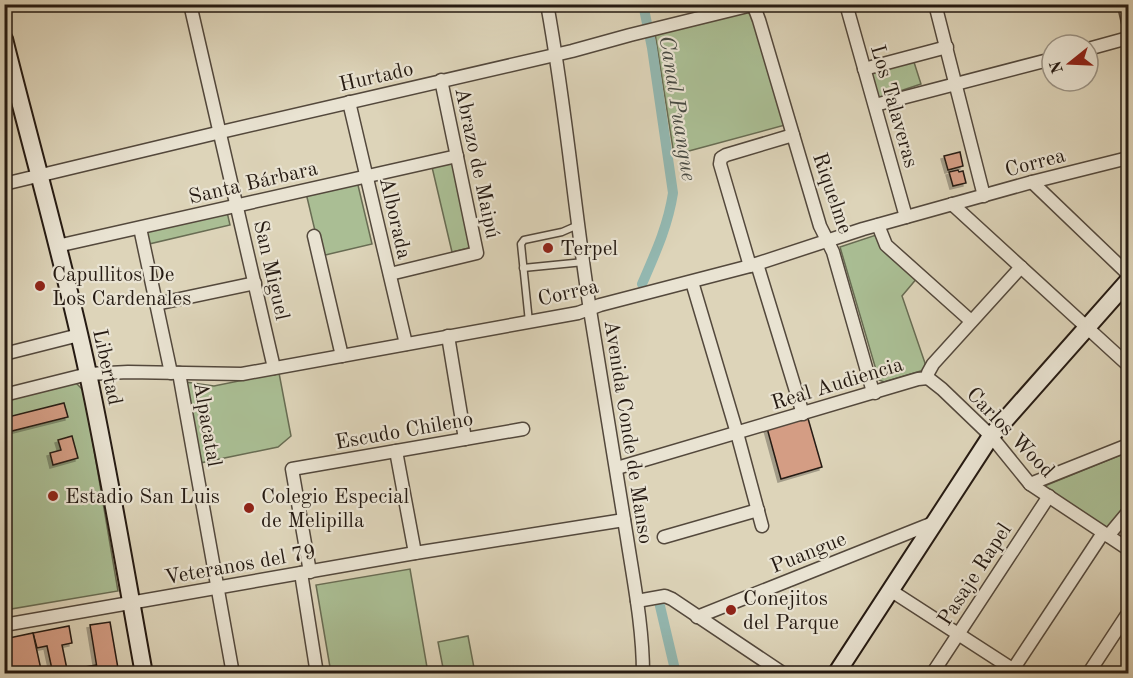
<svg xmlns="http://www.w3.org/2000/svg" width="1133" height="678" font-family="'Old Standard TT',serif">
  <defs>
    <filter id="shadow"><feDropShadow dx="-3" dy="3" stdDeviation="0" flood-color="#0004"/></filter>
  </defs>
  <rect width="100%" height="100%" fill="#ddd4b9"/>
  <filter id="stains"><feTurbulence type="fractalNoise" baseFrequency=".00333" numOctaves="4"/><feColorMatrix values="0 0 0 0 .2 0 0 0 0 .09 0 0 0 0 .02 0 0 0 .5 -.17"/></filter>
  <radialGradient id="worn" r=".72"><stop offset=".6" stop-color="#630" stop-opacity="0"/><stop offset="1" stop-color="#630" stop-opacity=".3"/></radialGradient>
  <g fill="#aabe94" stroke="#686c53" stroke-width="1.5">
    <polygon points="746,11 753,17 785,125 674,155 655,33"/>
    <polygon points="913,59 921,84 879,98 871,72"/>
    <polygon points="453,163 473,247 452,252 432,167"/>
    <polygon points="357,181 372,244 321,256 306,193"/>
    <polygon points="227,212 230,225 149,244 146,231"/>
    <polygon points="879,234 918,277 902,296 925,363 924,370 884,382 879,380 840,247"/>
    <polygon points="279,373 291,436 278,447 200,463 185,382 214,386"/>
    <polygon points="76,383 84,391 118,591 5,610 5,401"/>
    <polygon points="1128,452 1128,508 1108,532 1042,487"/>
    <polygon points="410,569 428,673 331,673 316,585"/>
    <polygon points="468,636 475,673 444,673 438,642"/>
  </g>
  <g fill="none" stroke-linecap="round" stroke-linejoin="round">
    <g stroke="#93b8b1" stroke-width="10">
      <path d="M642,284C655,254 668,226 673,193L652,48L643,4"/>
      <polyline points="660,606 676,674"/>
    </g>
  </g>
  <g fill="#d49d84" stroke="#251a12" stroke-width="1.5" filter="url(#shadow)">
    <polygon points="960,152 963,166 948,170 944,156"/>
    <polygon points="958,170 959,172 963,171 966,183 953,186 949,172"/>
    <polygon points="64,403 68,417 4,433 4,418"/>
    <polygon points="807,415 822,467 781,479 767,428"/>
    <polygon points="72,436 78,458 53,465 50,453 61,450 58,440"/>
    <polygon points="110,622 119,674 98,674 90,625"/>
    <polygon points="69,626 72,643 62,645 68,674 53,674 47,646 37,648 33,633"/>
    <polygon points="33,633 42,674 4,674 4,639"/>
    <polygon points="96,665 98,674 73,674 72,669"/>
  </g>
  <g fill="none" stroke-linecap="round" stroke-linejoin="round">
    <g stroke="#53483c" stroke-width="9">
      <g id="lane">
        <polyline points="523,268 584,262"/>
        <polyline points="529,322 521,244 524,240 562,232 578,225"/>
      </g>
    </g>
    <g stroke="#53483c" stroke-width="15">
      <g id="street">
        <polyline points="190,4 274,368"/>
        <path d="M547,4C566,106 574,208 590,310C602,386 615,462 627,538C634,583 643,628 643,674"/>
        <polyline points="753,4 759,20 820,226 833,252 873,392 875,393"/>
        <polyline points="846,4 906,217"/>
        <polyline points="935,4 984,196"/>
        <polyline points="1124,4 1128,22"/>
        <polyline points="1088,49 1128,38"/>
        <polyline points="864,69 947,47"/>
        <polyline points="349,102 406,344"/>
        <polyline points="875,105 1052,59"/>
        <polyline points="1032,182 1128,274"/>
        <polyline points="4,184 221,132 572,51 630,35 756,4"/>
        <polyline points="952,204 1128,365"/>
        <polyline points="878,225 886,245 971,321"/>
        <polyline points="140,228 171,373"/>
        <polyline points="314,236 342,356"/>
        <polyline points="57,246 457,156"/>
        <polyline points="757,264 803,414"/>
        <polyline points="750,266 720,164 721,158 726,155 793,135"/>
        <polyline points="390,274 477,253 441,80"/>
        <polyline points="692,282 737,433 762,526"/>
        <polyline points="156,304 255,283"/>
        <polyline points="448,336 465,439"/>
        <polyline points="4,354 79,335"/>
        <polyline points="179,373 233,674"/>
        <polyline points="928,378 942,389 991,436 1030,484 1128,549"/>
        <polyline points="928,378 928,373 933,364 1021,267"/>
        <polyline points="4,395 88,374 128,372 242,374 578,313 600,305 750,266 863,229 1032,182 1128,158"/>
        <polyline points="396,451 415,553"/>
        <polyline points="617,468 918,379 928,378"/>
        <polyline points="1030,484 1128,445"/>
        <polyline points="1108,536 1128,512"/>
        <polyline points="664,537 758,510"/>
        <polyline points="310,572 292,469 523,429"/>
        <polyline points="301,573 317,674"/>
        <polyline points="890,590 1020,674"/>
        <polyline points="637,601 665,596 672,599 784,674"/>
        <polyline points="697,617 933,523"/>
        <polyline points="4,625 415,553 624,520"/>
        <polyline points="932,674 1049,496"/>
        <polyline points="1010,674 1103,533"/>
        <polyline points="1088,674 1128,613"/>
      </g>
    </g>
    <g stroke="#251a12" stroke-width="20">
      <g id="secondary">
        <path d="M4,39C32,151 64,261 88,374C109,473 126,574 144,674"/>
        <polyline points="836,674 991,436 1128,281"/>
      </g>
    </g>
    <use href="#lane" stroke="#e9e3d2" stroke-width="6"/>
    <use href="#street" stroke="#e9e3d2" stroke-width="12"/>
    <use href="#secondary" stroke="#e9e3d2" stroke-width="16"/>
  </g>
  <g fill="#8f2418" stroke="#e9e3d2" stroke-width="2">
    <circle cx="548" cy="248" r="6"/>
    <circle cx="40" cy="286" r="6"/>
    <circle cx="53" cy="496" r="6"/>
    <circle cx="249" cy="508" r="6"/>
    <circle cx="731" cy="610" r="6"/>
  </g>
  <g text-anchor="middle" stroke-width="4.5" stroke-linejoin="round" paint-order="stroke">
    <g font-size="21" fill="#251a12" stroke="#e9e3d2">
      <text transform="translate(376 76) rotate(-13)" y="7">Hurtado</text>
      <text transform="translate(895 106) rotate(74)" y="7">Los Talaveras</text>
      <text transform="translate(1035 162) rotate(-15)" y="7">Correa</text>
      <text transform="translate(478 163) rotate(78)" y="7">Abrazo de Maipú</text>
      <text transform="translate(253 182) rotate(-13)" y="7">Santa Bárbara</text>
      <text transform="translate(833 193) rotate(71)" y="7">Riquelme</text>
      <text transform="translate(396 218) rotate(77)" y="7">Alborada</text>
      <text transform="translate(272 270) rotate(77)" y="7">San Miguel</text>
      <text transform="translate(568 292) rotate(-13)" y="7">Correa</text>
      <text transform="translate(108 367) rotate(78)" y="7">Libertad</text>
      <text transform="translate(837 383) rotate(-17)" y="7">Real Audiencia</text>
      <text transform="translate(208 424) rotate(80)" y="7">Alpacatal</text>
      <text transform="translate(404 430) rotate(-10)" y="7">Escudo Chileno</text>
      <text transform="translate(629 432) rotate(81)" y="7">Avenida Conde de Manso</text>
      <text transform="translate(1011 432) rotate(46)" y="7">Carlos Wood</text>
      <text transform="translate(808 552) rotate(-22)" y="7">Puangue</text>
      <text transform="translate(240 564) rotate(-10)" y="7">Veteranos del 79</text>
      <text transform="translate(974 574) rotate(-57)" y="7">Pasaje Rapel</text>
    </g>
    <g font-size="21" fill="#251a12" stroke="#e9e3d2" text-anchor="start">
      <text x="560" y="255">Terpel</text>
      <text x="52" y="281">Capullitos De<tspan x="52" dy="24">Los Cardenales</tspan></text>
      <text x="65" y="503">Estadio San Luis</text>
      <text x="261" y="503">Colegio Especial<tspan x="261" dy="24">de Melipilla</tspan></text>
      <text x="743" y="605">Conejitos<tspan x="743" dy="24">del Parque</tspan></text>
    </g>
    <g font-size="22" font-style="italic" fill="#464942" stroke="#e9e3d2">
      <text transform="translate(679 108) rotate(81)" y="8">Canal Puangue</text>
    </g>
  </g>
  <rect width="1133" height="678" fill="none" stroke="#ddd4b9" stroke-width="24"/>
  <rect x="6" y="6" width="1121" height="666" fill="none" stroke="#251a12" stroke-width="3"/>
  <rect x="12" y="12" width="1109" height="654" fill="none" stroke="#251a12" stroke-width="1.5"/>
  <g transform="translate(1070 63) rotate(252)"><circle r="28" fill="#e9e3d2" stroke="#9b9385" stroke-width="1.5"/>
  <path d="M0-4.5L10 22L0 15L-10 22Z" fill="#8f2418"/>
  <text y="-9" font-size="16" font-weight="bold" text-anchor="middle" fill="#251a12">N</text>
  </g>
  <rect width="100%" height="100%" filter="url(#stains)"/>
  <rect width="100%" height="100%" fill="url(#worn)"/>
</svg>
